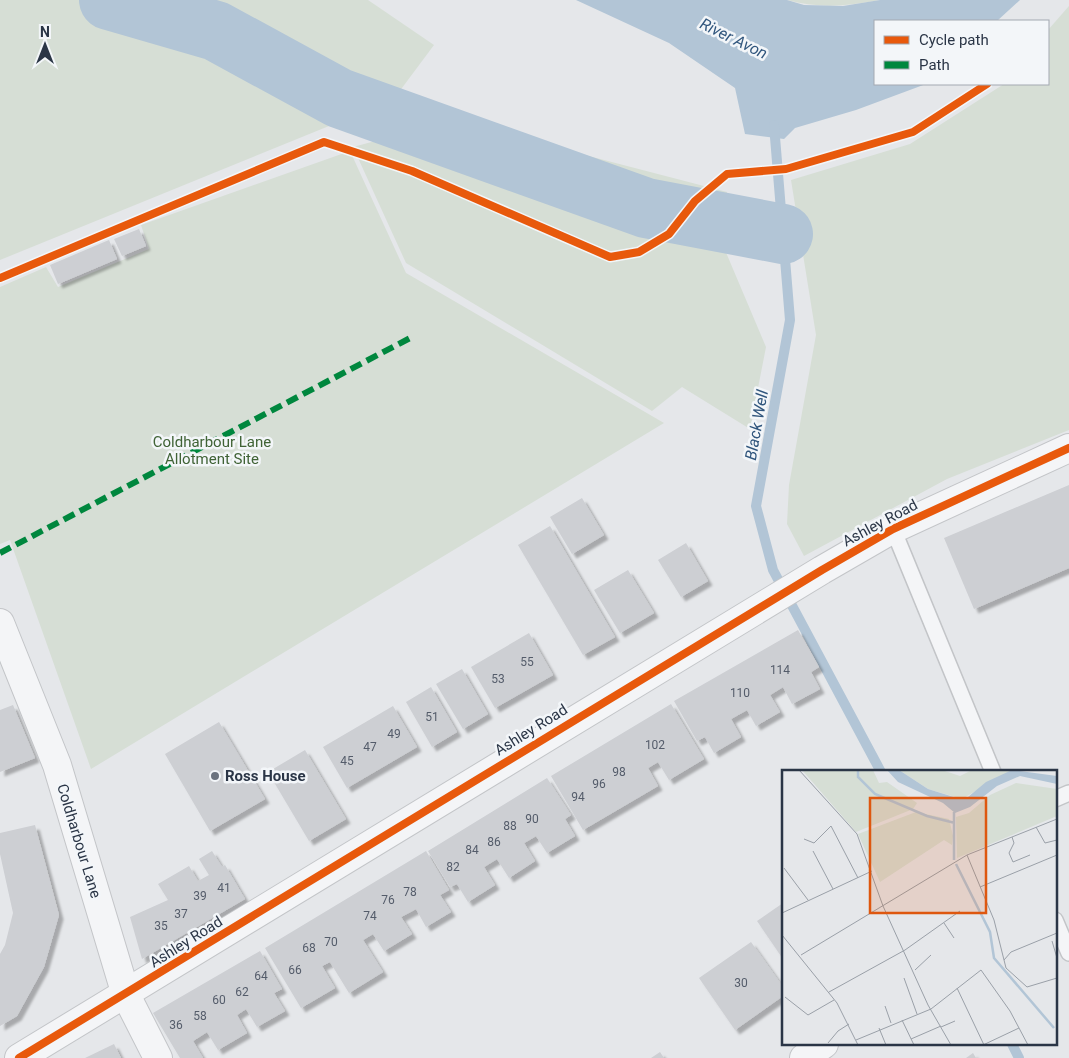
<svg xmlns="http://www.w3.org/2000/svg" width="1069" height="1058" font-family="Roboto,sans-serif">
  <defs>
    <filter id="shadow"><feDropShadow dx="4.5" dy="4.5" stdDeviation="1" flood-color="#0004"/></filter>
  </defs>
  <rect width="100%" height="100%" fill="#e5e7ea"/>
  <g fill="#d6ded5">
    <polygon points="0,0 368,0 434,45 393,100 0,260"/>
    <path d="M787,0H880C848,6 819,9 787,0Z"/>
    <polygon points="1069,6 1069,430 947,479 804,556 787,524 789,485 816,335 791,180 910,144 1004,84 1048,84 1048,30"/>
    <polygon points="427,127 485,129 727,192 722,243 766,347 750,429 682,387 652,411 406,263 353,147"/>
    <polygon points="350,151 406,273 664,423 91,769 10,540 0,544 0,287 46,267 58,287 149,249 141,225"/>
  </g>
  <polygon fill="#b2c5d6" points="576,0 787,0 804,5 843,6 880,0 1020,0 997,21 875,21 875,84 926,84 856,110 795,128 784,139 745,134 735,88 669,43"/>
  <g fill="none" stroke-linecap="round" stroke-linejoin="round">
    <g stroke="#b2c5d6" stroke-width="10">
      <polyline points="774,125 790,320 756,506 773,570 881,772"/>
      <polyline points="1012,1044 1019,1058"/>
    </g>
    <polyline stroke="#b2c5d6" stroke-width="60" points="109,0 216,31 339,98 646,208 783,234"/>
  </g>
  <g fill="#cdcfd3" filter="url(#shadow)">
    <polygon points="139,229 146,246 122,256 114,239"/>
    <polygon points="109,240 117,259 58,284 50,265"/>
    <polygon points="1069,485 1069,568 974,609 944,538"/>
    <polygon points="582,498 604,535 572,554 550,517"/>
    <polygon points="550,526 615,637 583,655 518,545"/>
    <polygon points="686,543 708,581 681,597 658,560"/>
    <polygon points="628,570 654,613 620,633 594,590"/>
    <polygon points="798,630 819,667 811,672 820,689 792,704 783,687 770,695 780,712 756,726 747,710 731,719 741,737 714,753 705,737 697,741 674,701"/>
    <polygon points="529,633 553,675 495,708 471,667"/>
    <polygon points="462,669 488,714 463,729 436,684"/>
    <polygon points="431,687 457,732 432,747 406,702"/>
    <polygon points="671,704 704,759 669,780 658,762 648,768 658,786 583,830 551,776"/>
    <polygon points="13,705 35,758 0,772 0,710"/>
    <polygon points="393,706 417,747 347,788 323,747"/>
    <polygon points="219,722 265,799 210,831 165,754"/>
    <polygon points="305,750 346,819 309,841 268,772"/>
    <polygon points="547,778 571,815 565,819 575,836 547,853 536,836 531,839 524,843 535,861 509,878 497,859 484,867 495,885 468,902 457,884 450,887 428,851"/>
    <polygon points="35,825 59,915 44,967 17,1016 0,1026 0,954 5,945 13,913 0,854 0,833"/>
    <polygon points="212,851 222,867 225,865 245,899 142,959 130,917 168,900 158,884 189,866 198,881 209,875 199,859"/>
    <polygon points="426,851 449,890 440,895 451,912 426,927 416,909 401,917 412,934 384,951 373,934 363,940 383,972 349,993 330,962 322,966 335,988 301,1008 265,948"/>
    <polygon points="783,903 783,959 757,921"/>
    <polygon points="751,942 783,987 783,996 735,1030 699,978"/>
    <polygon points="260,951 282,989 274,993 285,1011 257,1027 246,1009 237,1015 247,1033 218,1050 207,1032 193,1041 203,1058 180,1058 153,1013"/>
    <polygon points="114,1044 121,1058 85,1058"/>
    <polygon points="660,1052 664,1058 651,1058"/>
    <polygon points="973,1053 976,1058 966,1058"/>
  </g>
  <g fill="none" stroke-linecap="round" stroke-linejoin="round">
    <g stroke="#c3c5c8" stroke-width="18">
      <g id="service">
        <polyline points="893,529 993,772"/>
        <polyline points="1055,799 1069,793"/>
        <polyline points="1055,920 1069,953"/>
      </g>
    </g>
    <g stroke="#c3c5c8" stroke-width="30">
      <g id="minor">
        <polyline points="0,623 57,765 126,995 158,1058"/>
        <polyline points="19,1058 822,570 893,529 1069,448"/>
        <polyline points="804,1058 824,1044"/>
      </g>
    </g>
    <use href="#service" stroke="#f4f5f7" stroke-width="15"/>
    <use href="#minor" stroke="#f4f5f7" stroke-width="28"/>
    <polyline stroke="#00873e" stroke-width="6" stroke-dasharray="12 6" stroke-linecap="butt" points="0,553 412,337"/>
    <g stroke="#f3f6f9" stroke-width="11">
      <g id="cycleway">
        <polyline points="0,278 324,142 412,171 610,257 639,252 669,234 695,201 727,174 786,169 913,132 987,84"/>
        <polyline points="19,1058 822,570 893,529 1069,448"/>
      </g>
    </g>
    <use href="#cycleway" stroke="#e8590c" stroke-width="8"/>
  </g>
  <circle fill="#6b737f" stroke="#f3f6f9" stroke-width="2" cx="215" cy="776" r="5"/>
  <g text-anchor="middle" stroke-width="5" stroke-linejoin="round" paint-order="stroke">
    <g font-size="12" fill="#545c6a">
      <text x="527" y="666">55</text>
      <text x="780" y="674">114</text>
      <text x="498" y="683">53</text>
      <text x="740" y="697">110</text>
      <text x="432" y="721">51</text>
      <text x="394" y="738">49</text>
      <text x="655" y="749">102</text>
      <text x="370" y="751">47</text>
      <text x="347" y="765">45</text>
      <text x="619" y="776">98</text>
      <text x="599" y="788">96</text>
      <text x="578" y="801">94</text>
      <text x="532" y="823">90</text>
      <text x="510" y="830">88</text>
      <text x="494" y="846">86</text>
      <text x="472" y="854">84</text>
      <text x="453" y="871">82</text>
      <text x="224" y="892">41</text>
      <text x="410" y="896">78</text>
      <text x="200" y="900">39</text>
      <text x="388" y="904">76</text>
      <text x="181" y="918">37</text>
      <text x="370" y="920">74</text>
      <text x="161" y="930">35</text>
      <text x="331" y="946">70</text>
      <text x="309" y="952">68</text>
      <text x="295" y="974">66</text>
      <text x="261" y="980">64</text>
      <text x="741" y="987">30</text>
      <text x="242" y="996">62</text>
      <text x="219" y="1004">60</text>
      <text x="200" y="1020">58</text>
      <text x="176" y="1029">36</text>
    </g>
    <g font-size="15" fill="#406336" stroke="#f3f6f9">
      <text x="212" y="447">Coldharbour Lane<tspan x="212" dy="17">Allotment Site</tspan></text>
    </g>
    <g font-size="15" fill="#2a3546" stroke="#f3f6f9">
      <text transform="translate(880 523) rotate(-28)" y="5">Ashley Road</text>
      <text transform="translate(531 730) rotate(-32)" y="5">Ashley Road</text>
      <text transform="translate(79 841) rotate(73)" y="5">Coldharbour Lane</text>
      <text transform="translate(186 942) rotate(-32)" y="5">Ashley Road</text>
    </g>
    <g font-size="15" font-weight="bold" fill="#2a3546" stroke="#f3f6f9" text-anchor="start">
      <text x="225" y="781">Ross House</text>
    </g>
    <g font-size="16" font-style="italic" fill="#31567d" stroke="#f3f6f9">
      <text transform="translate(734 38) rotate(26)" y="6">River Avon</text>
      <text transform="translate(756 425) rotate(-80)" y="6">Black Well</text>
    </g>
  </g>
  <g transform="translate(782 770)">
    <rect width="275" height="275" fill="#e5e7ea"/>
    <path d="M20,0H91L97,13L105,12L135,33L131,39L74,62ZM117,0H160L178,6L190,0H230L180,29L146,19ZM234,13L275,19V46L175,88L174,47L187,43L208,25ZM134,42L167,49L171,66L170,75L162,70L98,112L76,64Z" fill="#d6ded5"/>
    <path d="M105,0H117L146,19L175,28L186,27L204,12L230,0L275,6V14L238,6L215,16L188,37L173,43L161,33L116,12Z" fill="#b2c5d6"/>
    <path fill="none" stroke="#b2c5d6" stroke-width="2.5" d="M76,0V7L93,24L145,46L173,53M172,90V42M174,94L208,162L212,188L272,258"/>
    <path fill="none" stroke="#9aa0a8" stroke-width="1" d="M17,0L75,64L101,136L146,235L169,275M254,57L263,73L275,70M230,67L232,73L227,83L231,92L248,85M22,69L32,73L49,56L76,108M31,81L51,119M185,85L212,150L224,198L245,217L275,208M2,98L26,130M198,117L275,85M0,143L90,101M162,153L172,168M0,165L55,233L76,275M270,171L275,188M19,185L185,85L275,49M222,190L229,182L275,163M133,200L149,185M122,208L135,244M175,218L202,275M47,222L123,180L178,141M3,227L26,245L52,230M103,236L109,253M120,250L132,275M159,257L173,251M97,258L104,275M129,269L159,256M74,270L149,239L199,200L228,241L246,275M46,273L56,261L67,254M201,275L237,258"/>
    <path fill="#de570f" fill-opacity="0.15" stroke="#de570f" stroke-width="2.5" d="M88,28H204V143H88Z"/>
    <rect width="275" height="275" fill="none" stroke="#2a3546" stroke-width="2.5"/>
  </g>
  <rect x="874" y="20" width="175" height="65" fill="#f3f6f9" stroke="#a3a9b1"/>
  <rect x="884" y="36" width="25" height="8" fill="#e8590c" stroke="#a3a9b1"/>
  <text x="919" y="45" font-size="15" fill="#2a3546">Cycle path</text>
  <rect x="884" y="61" width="25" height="8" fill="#00873e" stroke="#a3a9b1"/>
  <text x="919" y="70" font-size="15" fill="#2a3546">Path</text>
  <g transform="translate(45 45)" stroke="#f3f6f9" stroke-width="4" paint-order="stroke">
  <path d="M0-4L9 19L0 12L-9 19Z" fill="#2a3546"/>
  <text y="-8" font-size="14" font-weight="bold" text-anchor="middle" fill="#2a3546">N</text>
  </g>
</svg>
